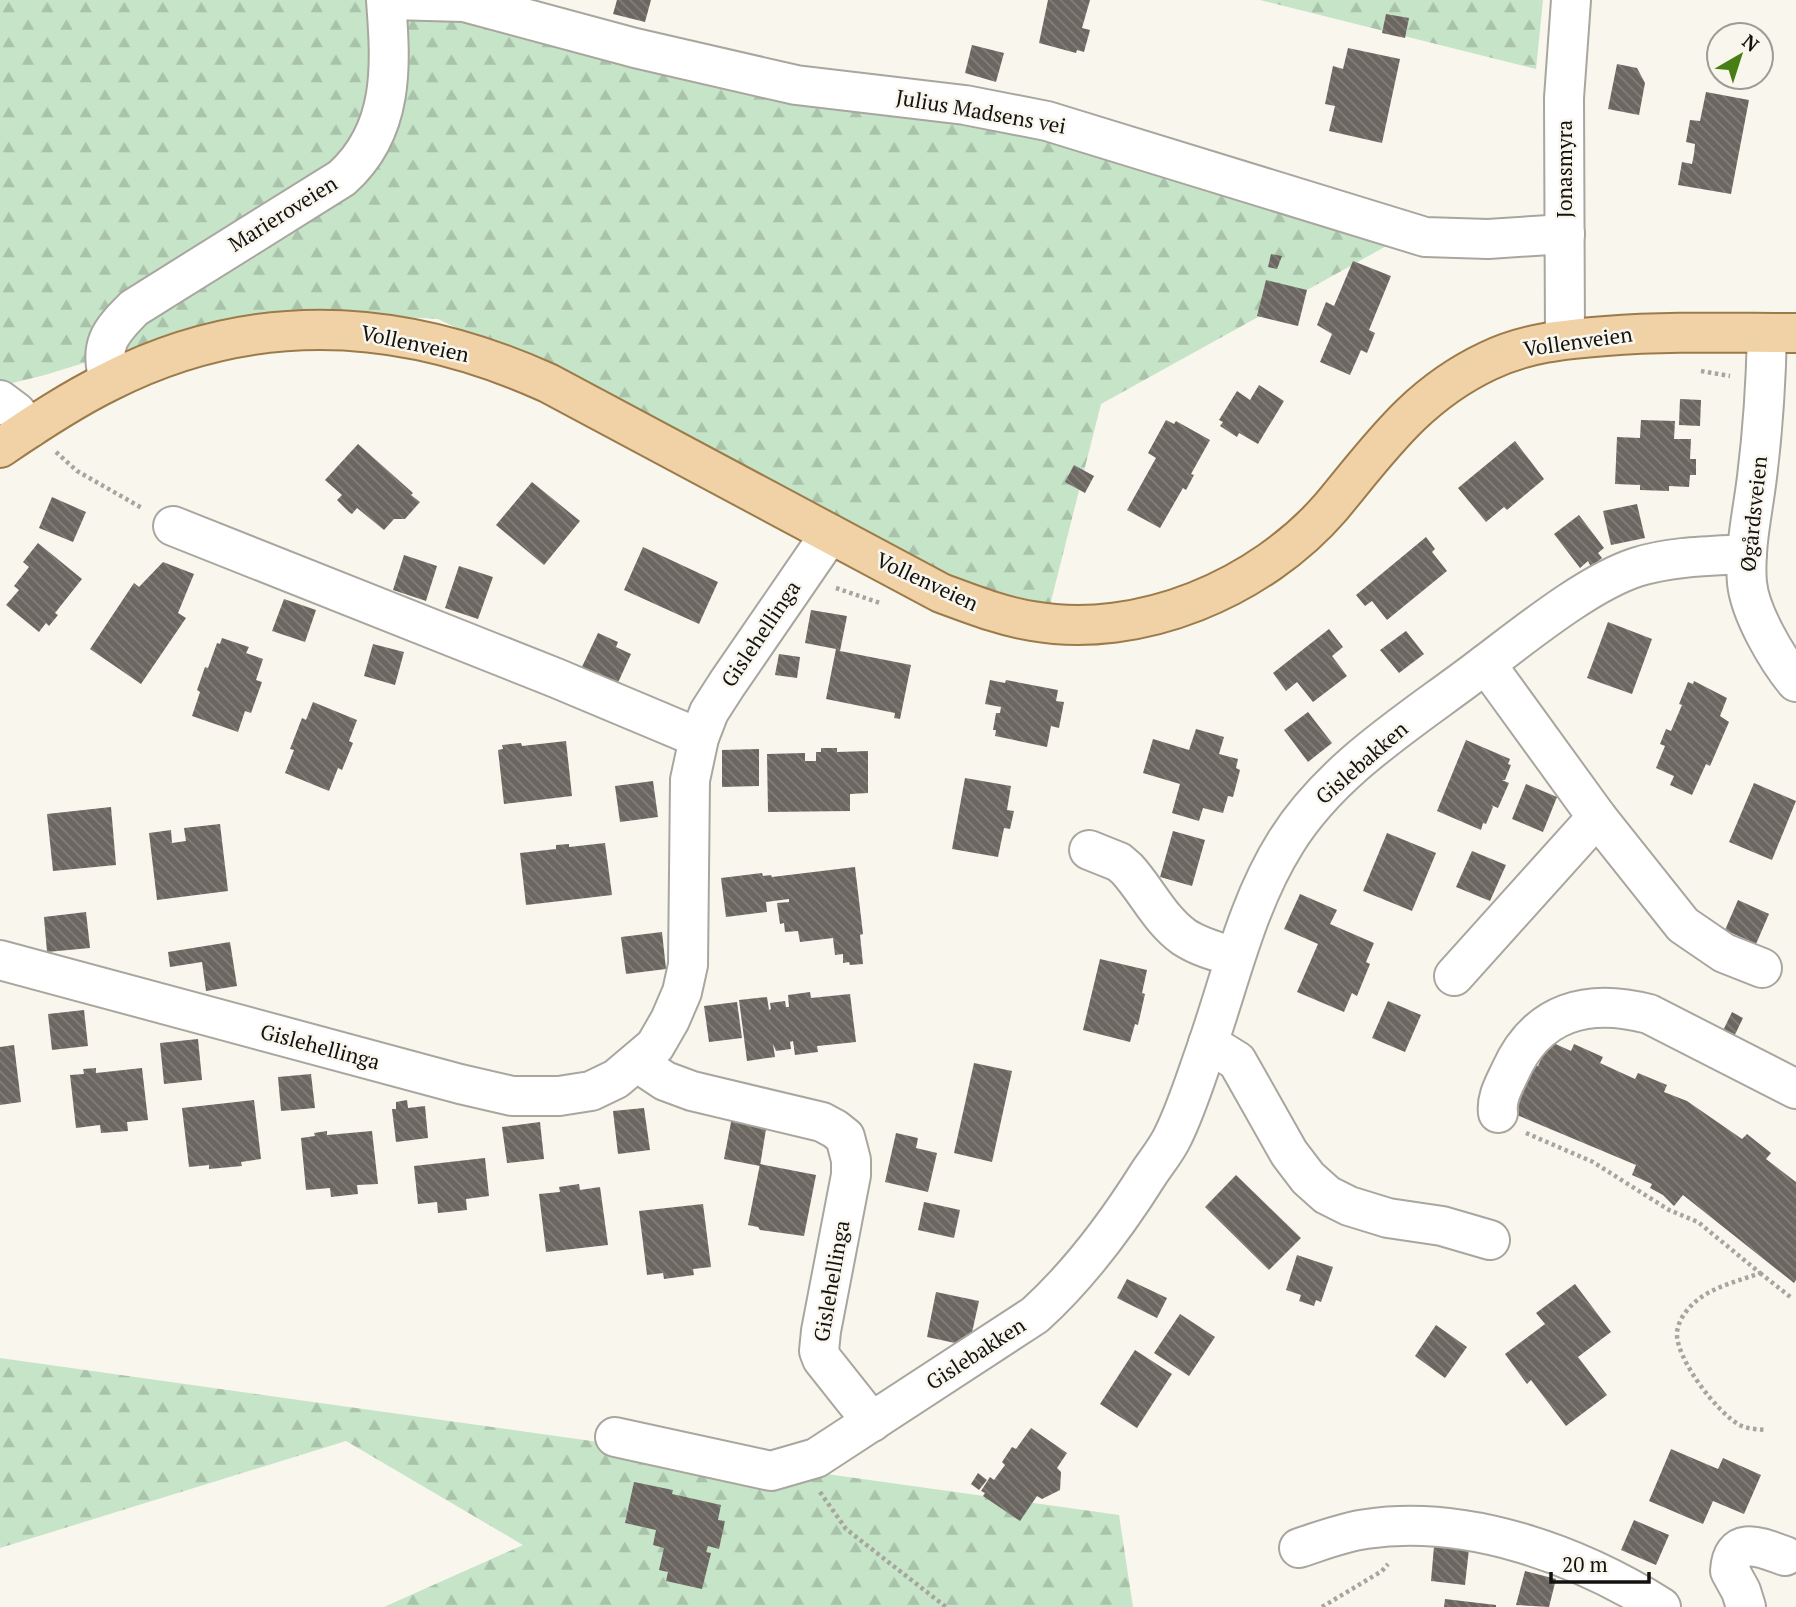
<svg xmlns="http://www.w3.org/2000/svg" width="1796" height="1607" font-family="'PT Serif',serif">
  <defs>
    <pattern id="forest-firs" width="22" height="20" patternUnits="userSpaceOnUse" patternTransform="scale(1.75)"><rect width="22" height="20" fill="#c6e4c7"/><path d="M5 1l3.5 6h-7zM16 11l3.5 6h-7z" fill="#a9c3aa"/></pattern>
    <pattern id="building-back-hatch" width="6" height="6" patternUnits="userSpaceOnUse" patternTransform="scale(1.75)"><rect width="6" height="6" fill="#6c6661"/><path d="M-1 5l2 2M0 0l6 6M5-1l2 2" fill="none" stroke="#837f7b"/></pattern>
  </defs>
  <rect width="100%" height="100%" fill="#f9f6ee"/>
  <g fill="url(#forest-firs)">
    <polygon points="0,0 514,0 1419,228 1101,404 1050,605 949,578 677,434 438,319 335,313 232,317 45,375 0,386"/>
    <polygon points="1260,0 1543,0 1536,69"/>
    <polygon points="0,1358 1119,1515 1133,1607 384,1607 523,1545 346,1441 0,1548"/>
  </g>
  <g fill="url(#building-back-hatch)">
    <polygon points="617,0 651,0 645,22 613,14"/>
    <polygon points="1048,0 1090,0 1082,28 1090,30 1084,52 1077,50 1076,53 1039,43"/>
    <polygon points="1386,14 1409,18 1405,38 1382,33"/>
    <polygon points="972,45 1004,53 996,82 965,73"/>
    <polygon points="1348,48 1400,59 1382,143 1329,131 1335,106 1325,104 1333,66 1343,69"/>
    <polygon points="1617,64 1637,68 1645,83 1639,115 1608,109"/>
    <polygon points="1706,92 1749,100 1731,194 1678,185 1682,162 1692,164 1694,154 1695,144 1686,142 1690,120 1700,121"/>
    <polygon points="1271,254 1282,256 1277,269 1268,267"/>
    <polygon points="1353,261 1391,276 1369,330 1375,333 1367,353 1361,350 1350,375 1320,362 1332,334 1317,325 1326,302 1334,306"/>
    <polygon points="1266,280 1307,290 1298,326 1257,316"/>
    <polygon points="1259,385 1284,401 1258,444 1239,433 1237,437 1220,426 1223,422 1219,420 1237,391 1250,400"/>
    <polygon points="1680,399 1701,400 1700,426 1679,425"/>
    <polygon points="1166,420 1174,424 1176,421 1210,440 1191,474 1194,475 1186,490 1183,488 1160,528 1127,510 1156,458 1148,453"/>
    <polygon points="1641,420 1675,421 1674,439 1691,439 1690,459 1696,459 1696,475 1690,475 1689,487 1669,486 1669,491 1640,490 1640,485 1615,484 1617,437 1640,438"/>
    <polygon points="1515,441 1544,479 1507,510 1504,507 1486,522 1458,488"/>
    <polygon points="358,444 413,493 411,495 420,502 405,519 394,519 384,530 357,508 352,514 349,512 337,500 342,495 325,480"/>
    <polygon points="1074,465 1094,476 1085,493 1065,482"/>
    <polygon points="532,482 580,521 544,565 496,525"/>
    <polygon points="52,497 86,512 73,542 39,528"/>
    <polygon points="1637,504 1645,538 1611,545 1603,511"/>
    <polygon points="1579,515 1604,548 1598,553 1602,558 1591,567 1588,561 1580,568 1554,534"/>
    <polygon points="1426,537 1435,549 1432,552 1447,571 1387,620 1372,601 1365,606 1356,595"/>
    <polygon points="38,543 82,579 55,613 58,615 49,626 46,623 39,632 6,605 19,590 14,586 29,567 23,562"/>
    <polygon points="643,547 718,582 699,624 624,590"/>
    <polygon points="404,555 437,566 426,601 393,590"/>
    <polygon points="163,562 194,574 178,613 186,618 141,684 90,649 134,583 139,587"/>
    <polygon points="459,566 493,577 478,619 445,608"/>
    <polygon points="284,599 316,610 305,642 272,631"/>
    <polygon points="811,610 847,616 840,651 911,665 900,719 894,718 895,713 826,699 836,649 805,643"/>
    <polygon points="1608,622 1652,639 1632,694 1587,678"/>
    <polygon points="1329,629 1343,647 1332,656 1347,676 1313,702 1297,682 1286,691 1273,673"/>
    <polygon points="1406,631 1424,654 1399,673 1380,650"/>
    <polygon points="598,633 618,642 616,647 631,654 616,687 580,671"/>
    <polygon points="222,638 249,647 246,653 263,659 256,680 262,682 251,713 245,711 238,732 192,716 200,692 197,690 205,667 208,668 217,643 220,644"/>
    <polygon points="373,644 404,652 395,685 364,676"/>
    <polygon points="779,654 800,657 797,678 775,675"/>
    <polygon points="990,680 1005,683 1006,680 1058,690 1056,701 1064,702 1059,728 1051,726 1047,747 995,736 996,730 993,730 996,713 1000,713 1001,707 985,704"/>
    <polygon points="1694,681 1727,698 1720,716 1729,722 1710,766 1706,764 1692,795 1670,785 1674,776 1656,768 1665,746 1660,744 1666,729 1671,731 1682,705 1679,704 1688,682 1693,684"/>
    <polygon points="313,702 357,720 349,741 353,743 342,770 338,768 329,791 285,773 294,750 290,749 302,718 306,720"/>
    <polygon points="1308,712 1332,743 1308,762 1284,730"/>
    <polygon points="1196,729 1224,737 1219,754 1238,759 1236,768 1240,770 1233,797 1228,796 1223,813 1203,808 1199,821 1172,813 1180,784 1143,773 1153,739 1189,750"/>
    <polygon points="1466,740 1510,759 1508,764 1511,765 1505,780 1502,780 1509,783 1498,808 1491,805 1493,807 1486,824 1483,823 1481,830 1437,811"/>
    <polygon points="566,741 572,796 504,804 498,750 503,749 502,745 521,743 522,746"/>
    <polygon points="821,748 837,748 837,752 868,751 868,793 850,794 850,811 768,812 767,754 805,753 805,761 816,761 816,752 821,752"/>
    <polygon points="759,749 759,786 722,787 722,750"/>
    <polygon points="965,778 1011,786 1007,810 1014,811 1010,829 1004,828 998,857 952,849"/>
    <polygon points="653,781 658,817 620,822 615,786"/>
    <polygon points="1754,783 1796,801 1772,860 1729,842"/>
    <polygon points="1526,784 1557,797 1543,832 1512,819"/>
    <polygon points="111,807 116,865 53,871 47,814"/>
    <polygon points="220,824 228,891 157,900 149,833 171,830 172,843 186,841 184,828"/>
    <polygon points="1173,831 1205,840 1192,886 1160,877"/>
    <polygon points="1387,833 1436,853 1412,911 1363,891"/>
    <polygon points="605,843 612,895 526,905 520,853 556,849 556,845 569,844 569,847"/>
    <polygon points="1472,851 1506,865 1490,901 1456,887"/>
    <polygon points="855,867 863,934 860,935 863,964 850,965 849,962 843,963 843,954 835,955 833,938 800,942 798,931 785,932 784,923 780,924 777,903 789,902 789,899 766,902 767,912 726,917 721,878 762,873 763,876 771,875 772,877"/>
    <polygon points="1300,894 1337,910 1330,924 1374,943 1366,962 1370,964 1357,996 1352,993 1344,1012 1297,992 1318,944 1284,929"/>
    <polygon points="1738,900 1769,914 1756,944 1725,930"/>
    <polygon points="86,912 90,948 47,952 44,917"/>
    <polygon points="662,932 666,969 626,974 621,937"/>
    <polygon points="230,942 237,986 206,991 202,962 170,967 168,952"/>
    <polygon points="1100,959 1147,970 1142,993 1145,994 1138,1025 1135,1024 1130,1042 1083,1030"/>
    <polygon points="810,992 811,998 850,994 856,1042 817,1046 818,1052 795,1055 793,1041 790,1042 791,1049 776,1051 773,1044 775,1057 747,1061 739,1000 767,997 769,1010 771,1009 770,1003 785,1001 786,1007 789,1007 788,995"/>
    <polygon points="1388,1001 1421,1015 1405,1052 1372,1038"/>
    <polygon points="737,1002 742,1038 709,1042 704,1006"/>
    <polygon points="84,1010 88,1046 52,1050 48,1014"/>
    <polygon points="1732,1012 1743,1018 1729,1047 1718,1041"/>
    <polygon points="198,1039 202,1080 164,1084 160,1043"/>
    <polygon points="1549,1041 1571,1051 1574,1044 1603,1057 1600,1063 1635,1079 1638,1073 1667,1085 1664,1092 1687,1101 1742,1139 1747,1134 1771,1153 1766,1159 1796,1182 1796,1280 1794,1283 1683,1195 1674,1206 1663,1195 1650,1188 1652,1184 1632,1175 1636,1165 1512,1113 1528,1080 1524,1079 1531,1063 1538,1066"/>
    <polygon points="14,1045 21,1102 0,1105 0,1047"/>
    <polygon points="974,1063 1012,1071 992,1162 954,1153"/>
    <polygon points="96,1068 96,1073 142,1068 148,1120 127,1122 128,1131 101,1133 100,1125 76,1128 70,1075 84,1074 83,1069"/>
    <polygon points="311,1074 315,1108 281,1111 278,1077"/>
    <polygon points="254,1100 261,1159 241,1162 242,1166 209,1169 209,1165 189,1167 182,1108"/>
    <polygon points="407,1100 408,1108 425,1106 428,1138 396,1142 392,1109 396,1109 396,1102"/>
    <polygon points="644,1108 650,1150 618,1154 613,1111"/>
    <polygon points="732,1117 767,1123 760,1166 724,1159"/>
    <polygon points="540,1122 544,1159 507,1163 502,1127"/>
    <polygon points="327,1131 327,1135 372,1131 378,1184 357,1185 358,1194 331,1197 330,1188 306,1190 301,1138 315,1136 314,1133"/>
    <polygon points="896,1133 918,1138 916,1148 937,1153 928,1192 885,1182"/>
    <polygon points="485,1158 489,1196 466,1199 467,1210 438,1213 437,1202 418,1204 414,1166"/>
    <polygon points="760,1164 816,1175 804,1236 760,1230 758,1227 748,1225"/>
    <polygon points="1236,1175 1301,1238 1269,1270 1205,1207"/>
    <polygon points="579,1184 580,1190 600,1187 608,1245 546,1252 539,1194 560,1192 559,1187"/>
    <polygon points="924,1202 960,1210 954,1238 918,1230"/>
    <polygon points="703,1204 711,1267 693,1269 694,1275 664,1279 663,1273 647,1275 639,1211"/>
    <polygon points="1297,1255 1333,1267 1321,1302 1316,1300 1314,1306 1299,1301 1301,1295 1286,1290"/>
    <polygon points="1127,1279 1167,1298 1157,1318 1117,1298"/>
    <polygon points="1575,1284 1611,1332 1578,1357 1607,1395 1566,1426 1531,1380 1527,1384 1505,1354 1545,1324 1536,1313"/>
    <polygon points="936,1292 979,1301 969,1346 927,1337"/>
    <polygon points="1180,1314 1215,1337 1189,1376 1154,1353"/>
    <polygon points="1436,1325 1467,1347 1445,1378 1415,1356"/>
    <polygon points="1135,1350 1172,1374 1137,1428 1100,1404"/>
    <polygon points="1031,1428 1067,1453 1057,1468 1061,1472 1060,1490 1042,1499 1037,1496 1020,1521 983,1496 985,1493 981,1491 990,1477 994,1480 1005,1465 1002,1462 1012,1447 1016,1449"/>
    <polygon points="1671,1449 1718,1469 1723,1458 1761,1475 1744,1514 1713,1501 1703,1524 1649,1501"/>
    <polygon points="978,1473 987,1480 979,1490 971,1484"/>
    <polygon points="634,1482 673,1490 672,1494 721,1505 718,1520 725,1521 719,1549 708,1546 706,1552 711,1553 702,1589 666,1581 668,1572 659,1570 664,1548 653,1545 656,1530 625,1523"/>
    <polygon points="1634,1520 1669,1535 1656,1565 1621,1550"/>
    <polygon points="1434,1546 1469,1549 1465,1585 1431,1581"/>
    <polygon points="1525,1571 1556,1579 1549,1607 1516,1605"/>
    <polygon points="1445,1599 1496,1605 1496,1607 1444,1607"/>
  </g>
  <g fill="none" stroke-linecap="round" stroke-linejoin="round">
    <g stroke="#a8a69e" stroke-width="42">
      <g id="minor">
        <polyline points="391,0 464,2 635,48 796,85 965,105 1047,121 1425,237 1488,239 1565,234"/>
        <path d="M1767,333C1766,381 1763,429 1757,477C1753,511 1744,548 1747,583C1750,613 1777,659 1796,682"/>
        <polyline points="1565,339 1564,98 1571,0"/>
        <path d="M109,381C99,345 109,333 134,308L342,178C395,130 391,66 386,0"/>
        <polyline points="0,400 16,412 30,428"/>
        <polyline points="173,526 556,678 699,738"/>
        <polyline points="1486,664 1597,817 1683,925 1724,953 1762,968"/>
        <path d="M1089,850L1119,862L1127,869C1147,891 1160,920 1184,937C1199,947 1218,952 1235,957"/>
        <polyline points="0,960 460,1084 512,1096 559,1096 591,1091 616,1079 655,1046 670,1020 682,992 688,965 690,780 699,738 709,712 727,684 830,534"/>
        <polyline points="1454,976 1597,817"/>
        <polyline points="1208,1043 1237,1061 1289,1153 1308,1178 1327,1195 1349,1206 1388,1218 1442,1226 1490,1240"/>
        <polyline points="638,1063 665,1081 692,1091 822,1122 835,1129 845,1137 851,1160 851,1175 821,1331 819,1351 822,1359 872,1422"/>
        <path d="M1498,1113C1496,1098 1504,1085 1510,1072C1537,1011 1588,998 1649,1014L1796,1089"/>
        <path d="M615,1437L771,1471L816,1458L1035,1315C1079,1275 1117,1224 1149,1173C1157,1161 1167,1149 1173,1136C1185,1112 1194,1084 1203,1058C1229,986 1245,907 1286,842C1332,768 1412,720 1479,669C1522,637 1587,583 1637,567C1672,556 1711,556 1747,554"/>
        <path d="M1299,1548C1321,1541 1343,1532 1366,1529C1466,1514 1577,1554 1661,1607"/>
        <path d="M1746,1607L1741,1591L1730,1571C1732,1533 1762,1548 1785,1556"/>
      </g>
    </g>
    <g stroke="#9c7b4a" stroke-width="42">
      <path id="major" d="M0,448C35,424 71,400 110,381C255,308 402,317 548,383L941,593C971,604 1001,616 1032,621C1140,640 1261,588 1331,507C1380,448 1416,395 1488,361C1525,343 1565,339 1606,336C1669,331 1733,333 1796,333"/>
    </g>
    <g stroke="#a7a59f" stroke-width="4.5" stroke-dasharray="3.5 3.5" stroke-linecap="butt">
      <polyline points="1701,371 1730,376"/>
      <polyline points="56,452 77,471 142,508"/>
      <polyline points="836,588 880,603"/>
      <path d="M1526,1133L1593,1162L1669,1210L1698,1222L1760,1273C1734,1283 1703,1288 1685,1313C1681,1318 1678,1325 1677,1332C1675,1358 1717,1412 1738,1424C1746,1429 1756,1429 1765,1430"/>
      <polyline points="1760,1273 1793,1299"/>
      <polyline points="820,1492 846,1529 946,1607"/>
      <polyline points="1322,1607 1382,1571 1388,1564"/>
    </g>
    <use href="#minor" stroke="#fff" stroke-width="38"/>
    <use href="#major" stroke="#f0d2a6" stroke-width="38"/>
  </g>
  <g text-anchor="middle" stroke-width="5" stroke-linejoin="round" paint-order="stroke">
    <g font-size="21" fill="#13120f" stroke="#f9f6ee">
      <text transform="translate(981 112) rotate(10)" y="7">Julius Madsens vei</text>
      <text transform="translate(1565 169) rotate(-90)" y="7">Jonasmyra</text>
      <text transform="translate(283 214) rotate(-32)" y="7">Marieroveien</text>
      <text transform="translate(1578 342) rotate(-8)" y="7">Vollenveien</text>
      <text transform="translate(415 344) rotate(12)" y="7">Vollenveien</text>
      <text transform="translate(1754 514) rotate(-84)" y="7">Øgårdsveien</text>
      <text transform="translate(927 582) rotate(25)" y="7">Vollenveien</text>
      <text transform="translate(761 634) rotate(-56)" y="7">Gislehellinga</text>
      <text transform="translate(1362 763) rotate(-41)" y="7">Gislebakken</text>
      <text transform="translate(320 1047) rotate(15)" y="7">Gislehellinga</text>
      <text transform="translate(832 1281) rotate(-80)" y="7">Gislehellinga</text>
      <text transform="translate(976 1354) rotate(-33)" y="7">Gislebakken</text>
    </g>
  </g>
  <g transform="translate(1740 56) rotate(39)"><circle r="33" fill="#f9f6ee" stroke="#9d9b95" stroke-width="2"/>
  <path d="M0-5L12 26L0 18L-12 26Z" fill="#487f15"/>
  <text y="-10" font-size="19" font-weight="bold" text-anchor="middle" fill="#13120f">N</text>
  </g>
  <path d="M1551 1572v10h98v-10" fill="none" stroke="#13120f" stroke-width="3.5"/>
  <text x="1562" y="1572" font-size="21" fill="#13120f" stroke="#f9f6ee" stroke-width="5" paint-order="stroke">20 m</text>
</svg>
